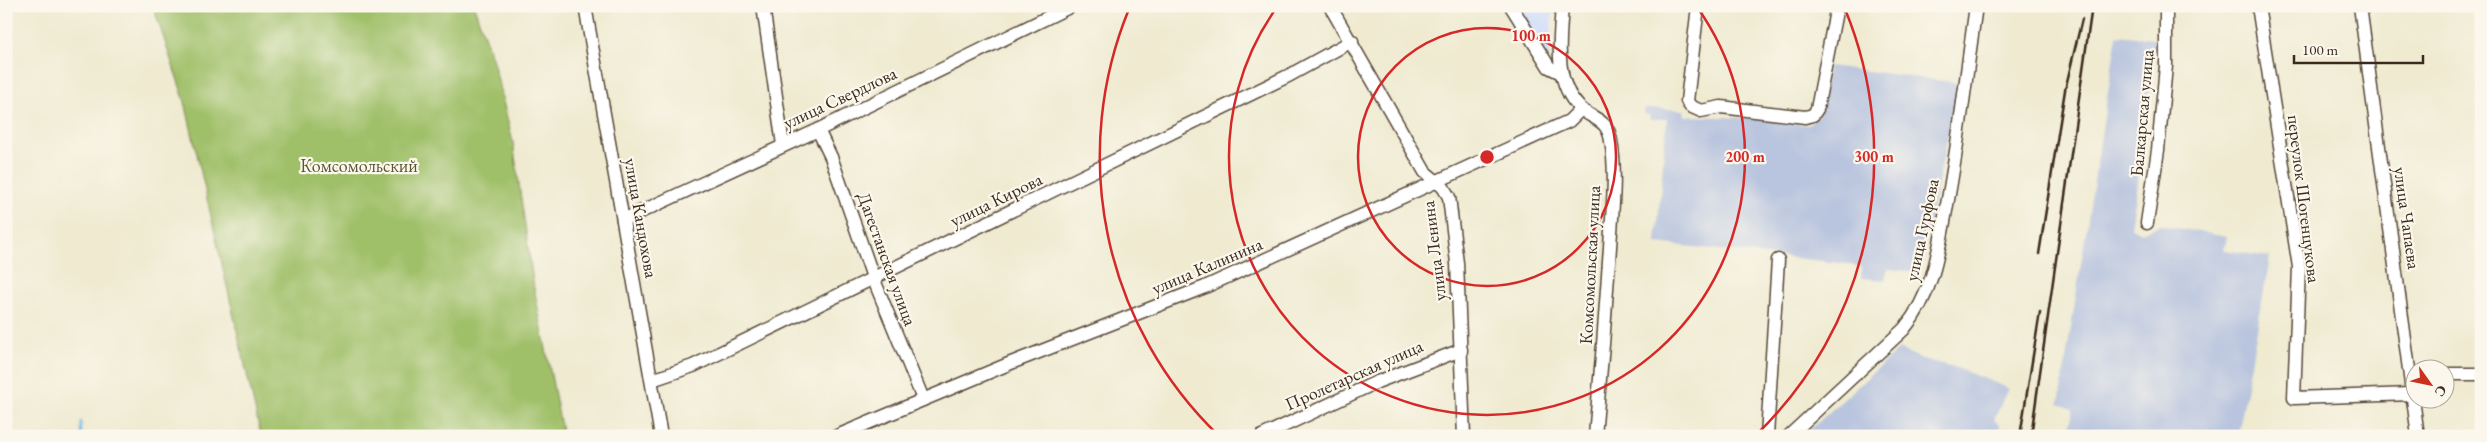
<svg xmlns="http://www.w3.org/2000/svg" width="2487" height="442" font-family="'EB Garamond',serif">
  <rect width="100%" height="100%" fill="#fbf7ec"/>
  <filter id="ink" filterUnits="userSpaceOnUse"><feTurbulence type="fractalNoise" baseFrequency=".02" numOctaves="2"/><feDisplacementMap in="SourceGraphic" scale="10" xChannelSelector="R" yChannelSelector="G"/><feConvolveMatrix kernelMatrix="1 2 1 2 8 2 1 2 1" color-interpolation-filters="sRGB"/></filter>
  <filter id="wash" filterUnits="userSpaceOnUse"><feTurbulence type="fractalNoise" baseFrequency=".0096" numOctaves="4" result="noise"/><feDisplacementMap in="SourceGraphic" scale="20" xChannelSelector="R" yChannelSelector="G"/><feGaussianBlur stdDeviation="1.12" result="paint"/><feColorMatrix in="noise" values="0 0 0 0 0 0 0 0 0 0 0 0 0 0 0 0 0 1.4 0 .05"/><feComposite in="paint" operator="in"/></filter>
  <g filter="url(#wash)">
    <rect width="100%" height="100%" fill="#efead0"/>
    <polygon fill="#cddbfa" points="1515,6 1553,6 1549,58"/>
    <g fill="#b9c5de">
      <polygon points="2117,35 2155,39 2146,129 2131,228 2142,233 2160,225 2227,237 2224,250 2270,257 2238,436 2068,436 2073,409 2059,404"/>
      <polygon points="1829,66 1959,83 1919,272 1887,269 1885,280 1861,278 1862,267 1840,263 1656,243 1667,119 1650,119 1649,115 1644,114 1645,108 1684,110 1684,116 1755,118 1809,125 1819,115"/>
      <polygon points="1899,349 1922,359 1954,367 2008,388 1994,420 2000,425 1997,436 1803,436"/>
    </g>
    <polygon fill="#9fbf67" stroke="#6d7442" points="153,6 474,6 493,61 513,142 534,288 563,436 261,436 185,102"/>
    <g fill="none" stroke-linecap="round" stroke-linejoin="round">
      <polyline stroke="#6cb9e6" stroke-width="2.5" points="81,422 81,436"/>
    </g>
  </g>
  <g filter="url(#ink)">
    <g fill="none" stroke-linecap="round" stroke-linejoin="round">
      <g stroke="#564739" stroke-width="15">
        <g id="minor">
          <polyline points="585,6 661,436"/>
          <polyline points="763,6 783,145"/>
          <polyline points="1330,6 1425,172 1443,187 1449,197 1457,263 1464,436"/>
          <polyline points="1511,6 1549,67 1561,73"/>
          <path d="M1562,6C1560,39 1553,81 1579,107C1592,120 1608,118 1611,141C1617,175 1612,213 1610,247C1606,310 1601,373 1595,436"/>
          <polyline points="1698,6 1687,101 1690,106 1701,111 1721,107 1805,117 1813,115 1817,109 1837,6"/>
          <polyline points="2258,6 2299,267 2294,398 2412,394"/>
          <polyline points="2360,6 2418,436"/>
          <polyline points="818,130 831,157 874,280 923,399"/>
          <polyline points="623,220 818,130 1071,6"/>
          <polyline points="2147,223 2158,150 2166,66 2166,6"/>
          <polyline points="2444,374 2481,374"/>
          <polyline points="652,380 693,366 1290,75 1352,41"/>
          <polyline points="837,436 1011,363 1205,287 1569,121 1581,109"/>
          <polyline points="1262,436 1377,382 1461,350"/>
          <polyline points="1767,436 1778,260"/>
          <path d="M1789,436L1904,329C1936,291 1940,241 1949,194C1960,132 1967,69 1976,6"/>
        </g>
      </g>
      <use href="#minor" stroke="#fff" stroke-width="12"/>
      <g stroke="#3b2a1e" stroke-width="2.5">
        <polyline points="2039,254 2065,90 2082,19"/>
        <polyline points="2020,436 2040,312"/>
        <polyline points="2031,436 2092,6"/>
      </g>
    </g>
  </g>
  <g fill="none" stroke="#d62828" stroke-width="2.5">
    <circle cx="1487" cy="157" r="129"/>
    <path d="M1697 7A258 258 0 1 1 1277 7"/>
    <path d="M1218 435A387 387 0 0 1 1129 9M1845 9A387 387 0 0 1 1756 435"/>
  </g>
  <g text-anchor="middle" stroke-width="4.5" stroke-linejoin="round" paint-order="stroke">
    <g font-size="18" fill="#3b2a1e" stroke="#fbf7ec">
      <text transform="translate(840 98) rotate(-25)" y="6">улица Свердлова</text>
      <text transform="translate(2142 113) rotate(-85)" y="6">Балкарская улица</text>
      <text transform="translate(2304 199) rotate(83)" y="6">переулок Шогенцукова</text>
      <text transform="translate(996 200) rotate(-26)" y="6">улица Кирова</text>
      <text transform="translate(641 218) rotate(80)" y="6">улица Кандохова</text>
      <text transform="translate(2407 218) rotate(82)" y="6">улица Чапаева</text>
      <text transform="translate(1922 230) rotate(-78)" y="6">улица Гурфова</text>
      <text transform="translate(1434 251) rotate(-97)" y="6">улица Ленина</text>
      <text transform="translate(887 259) rotate(70)" y="6">Дагестанская улица</text>
      <text transform="translate(1590 265) rotate(-87)" y="6">Комсомольская улица</text>
      <text transform="translate(1207 266) rotate(-23)" y="6">улица Калинина</text>
      <text transform="translate(1354 375) rotate(-24)" y="6">Пролетарская улица</text>
    </g>
    <g font-size="18" fill="#595734" stroke="#fbf7ec">
      <text x="359" y="172">Комсомольский</text>
    </g>
  </g>
  <circle cx="1487" cy="157" r="8" fill="#d62828" stroke="#fbf7ec" stroke-width="2.5"/>
  <g font-size="15" text-anchor="middle" font-weight="bold" fill="#d62828" stroke="#fbf7ec" stroke-width="4.5" stroke-linejoin="round" paint-order="stroke">
    <text x="1531" y="41">100 m</text>
    <text x="1745" y="162">200 m</text>
    <text x="1874" y="162">300 m</text>
  </g>
  <rect width="2487" height="442" fill="none" stroke="#fbf7ec" stroke-width="25"/>
  <g transform="translate(2430 384) rotate(123)"><circle r="24" fill="#fbf7ec" stroke="#aea59a"/>
  <path d="M0-4L9 19L0 12L-9 19Z" fill="#c8321e"/>
  <text y="-8" font-size="14" font-weight="bold" text-anchor="middle" fill="#3b2a1e">С</text>
  </g>
  <path d="M2294 55v8h129v-8" fill="none" stroke="#3b2a1e" stroke-width="2.5"/>
  <text x="2302" y="55" font-size="15" fill="#3b2a1e" stroke="#fbf7ec" stroke-width="4" paint-order="stroke">100 m</text>
</svg>
